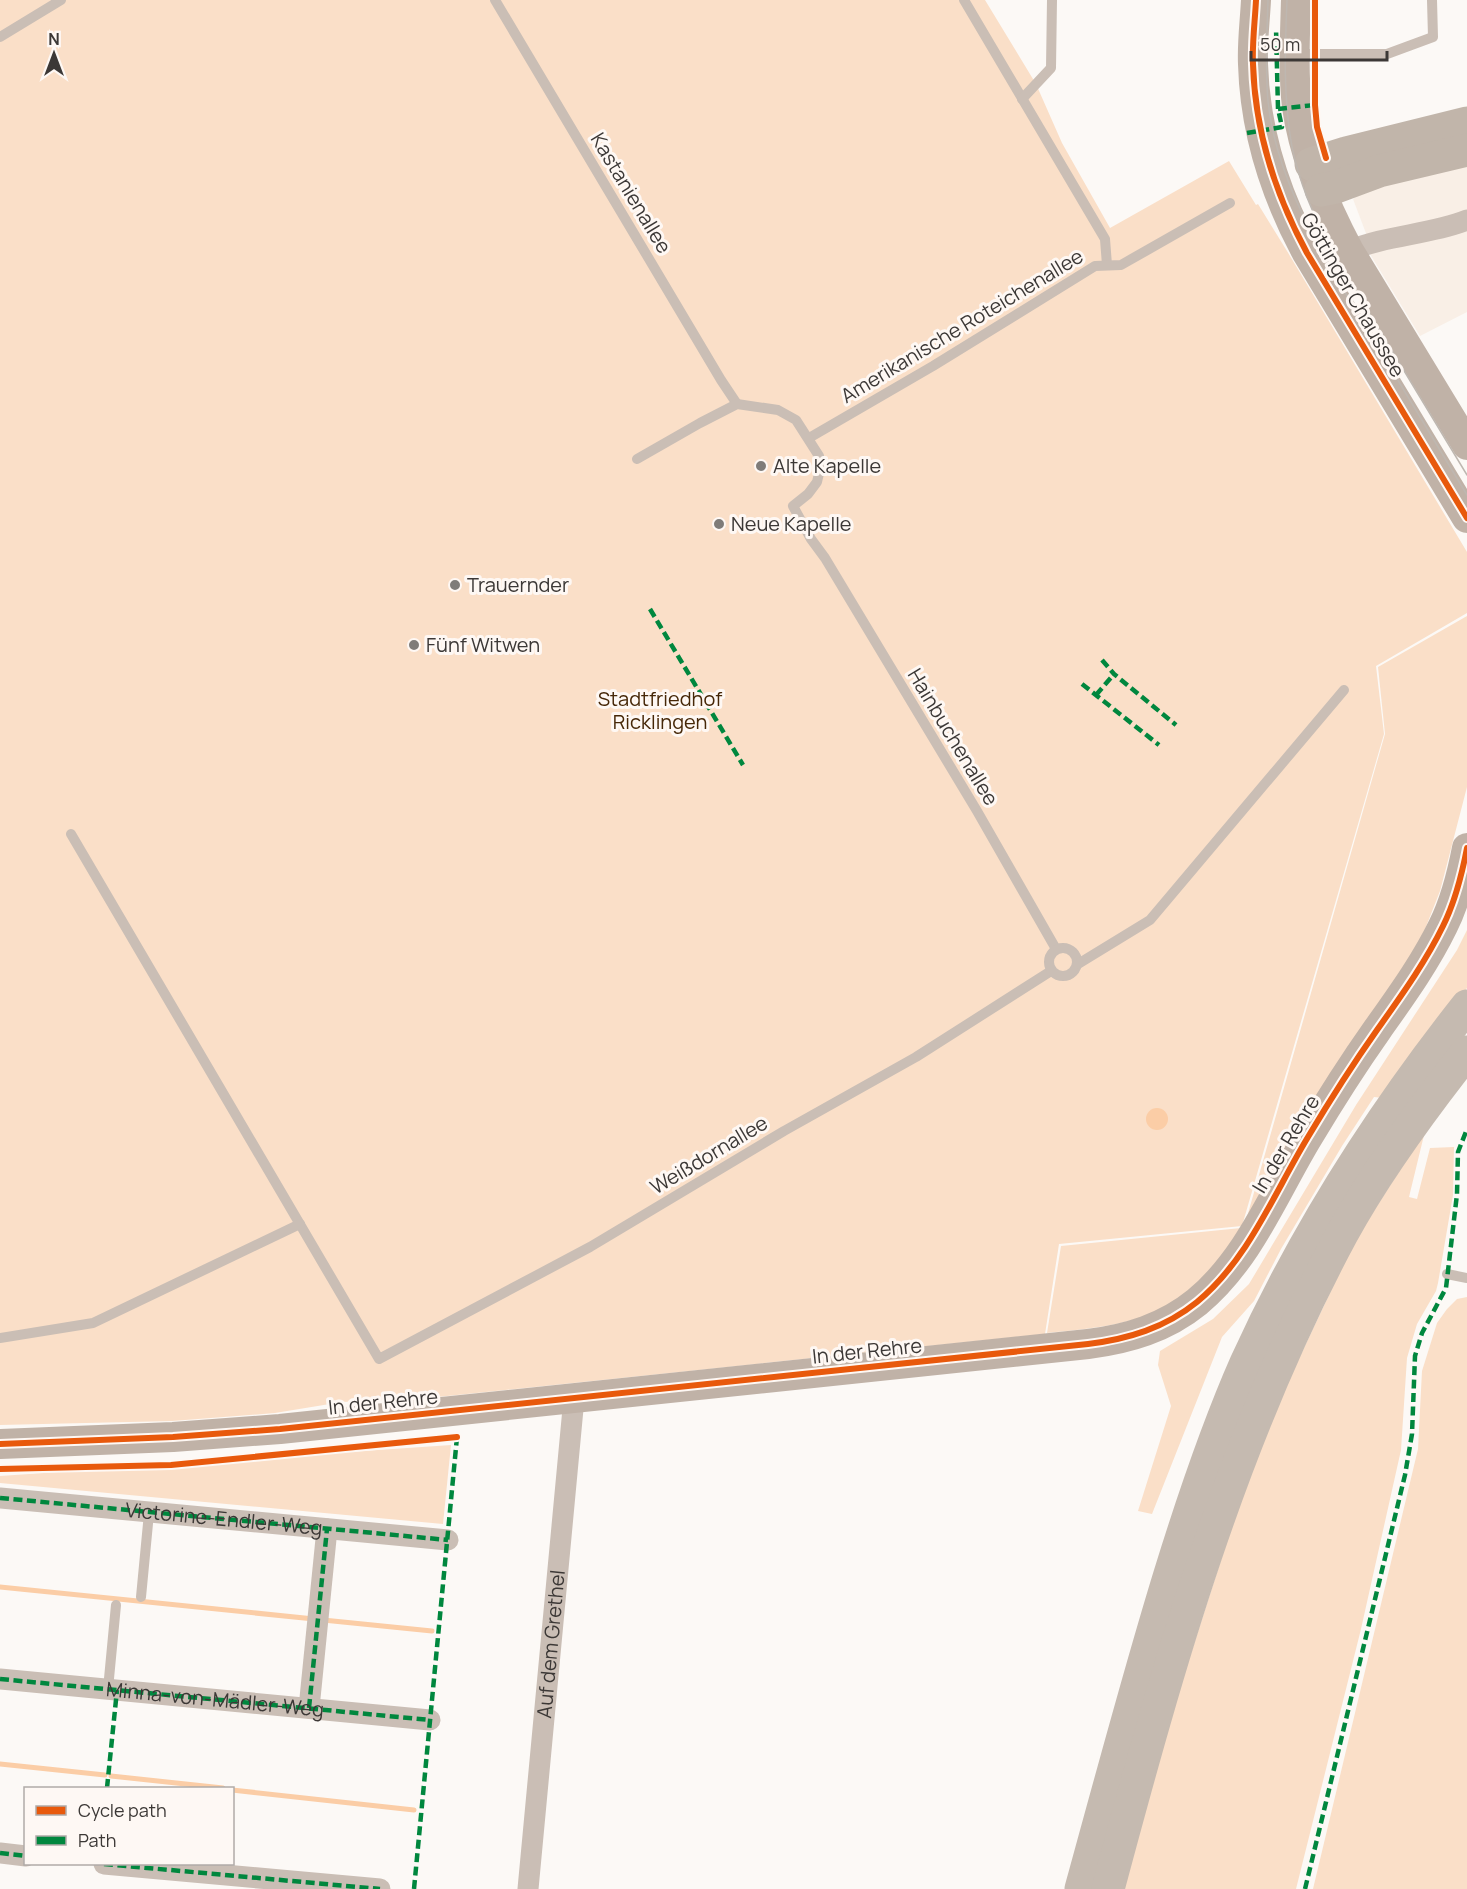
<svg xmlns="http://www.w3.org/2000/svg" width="1467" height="1889" font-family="Manrope,sans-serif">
  <rect width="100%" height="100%" fill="#fcf9f6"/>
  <polygon fill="#f9efe6" points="1467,165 1467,312 1420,336 1370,254 1367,236 1353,199 1372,185"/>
  <g fill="#fadfc8">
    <polygon points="0,0 985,0 1036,84 1062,143 1110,228 1229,161 1256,205 1258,204 1287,251 1467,552 1467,613 1376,666 1384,734 1242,1226 1059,1244 1045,1334 418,1399 342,1402 275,1413 172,1421 0,1425"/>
    <polygon points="1467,616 1467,787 1440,891 1420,942 1247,1217 1385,734 1378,667"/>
    <polygon points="1467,930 1467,988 1383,1098 1374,1097 1342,1146 1281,1249 1254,1301 1222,1337 1152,1514 1138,1511 1171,1406 1158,1365 1160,1351 1213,1319 1249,1284 1356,1105 1457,950"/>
    <polygon points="1425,1131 1409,1197 1417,1199 1430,1148 1454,1147 1453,1195 1438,1283 1436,1291 1417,1324 1407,1358 1401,1450 1361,1629 1296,1889 1122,1889 1153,1771 1258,1445 1355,1240"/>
    <path d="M1241,1228C1224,1252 1208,1278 1184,1295C1145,1325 1094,1328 1047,1333L1061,1246Z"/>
    <polygon points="1467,1297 1467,1889 1313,1889 1418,1449 1422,1371 1437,1323 1447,1309 1457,1299"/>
    <polygon points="451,1445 443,1524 0,1483 0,1476"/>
  </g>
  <circle fill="#fbcda6" cx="1157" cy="1119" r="11"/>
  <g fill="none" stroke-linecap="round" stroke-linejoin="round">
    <g stroke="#fbcda6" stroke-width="5">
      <polyline points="0,1587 314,1619"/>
      <polyline points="323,1620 432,1631"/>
      <polyline points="0,1764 105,1775"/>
      <polyline points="111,1776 223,1788"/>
      <polyline points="232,1790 414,1810"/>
    </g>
    <g stroke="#cabeb5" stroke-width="10">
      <polyline points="495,0 721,380 737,404"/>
      <polyline points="964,0 1105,239 1107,265"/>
      <polyline points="0,37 61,0"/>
      <polyline points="1296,54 1387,54 1433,37 1432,0"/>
      <polyline points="1022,99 1051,68 1052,0"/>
      <polyline points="809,438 933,366 1095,266 1121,265 1230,203"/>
      <polyline points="637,459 700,423 737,404 778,410 796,420 819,456 820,469 817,482 808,494 793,506 811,539 825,558 977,811 1056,949"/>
      <polyline points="71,834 379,1359 590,1247 784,1131 916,1057 1051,971"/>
      <circle cx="1063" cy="962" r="14"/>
      <polyline points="1078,964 1150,920 1344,690"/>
      <polyline points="1447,1274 1467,1278"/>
      <polyline points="0,1338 93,1323 300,1224"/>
      <polyline points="141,1597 149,1513"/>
      <polyline points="108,1689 116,1605"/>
    </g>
    <g stroke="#cabeb5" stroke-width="21">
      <path d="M1349,251C1386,235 1429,235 1467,220"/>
      <polyline points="0,1498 448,1540"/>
      <path id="s1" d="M0,1679L430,1720"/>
      <polyline points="309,1708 327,1529"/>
      <polyline points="0,1853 26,1856"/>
      <polyline points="104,1864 380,1889"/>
      <path id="s2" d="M528,1889L574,1398"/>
    </g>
    <g stroke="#c0b2a7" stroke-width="30">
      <path d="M1256,0C1255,21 1252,43 1253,64C1255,132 1275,194 1307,253L1467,518"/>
      <path d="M1296,0C1295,35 1293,72 1297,107C1304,157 1325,206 1349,251L1467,445"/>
      <path d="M0,1444L173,1437L280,1429L1088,1344C1128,1339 1165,1328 1197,1302C1249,1259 1274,1193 1308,1137C1330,1100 1353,1064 1377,1030C1401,996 1425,963 1443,926C1455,902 1462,874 1467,848"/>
    </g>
    <g stroke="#c1b5aa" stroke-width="33">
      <polyline points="1311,164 1346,153 1467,123"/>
      <polyline points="1321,190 1336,187 1379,171 1467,150"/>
    </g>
    <g stroke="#c5bab0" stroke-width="33">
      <path d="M1081,1889C1110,1784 1138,1678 1170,1574C1192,1503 1216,1431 1246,1363C1304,1235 1380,1116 1467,1006"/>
      <path d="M1108,1889C1168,1665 1231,1440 1342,1234C1377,1170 1422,1109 1467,1052"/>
    </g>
    <g stroke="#beb7b0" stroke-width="1.5">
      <path d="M1268,0C1267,34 1265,68 1268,101C1274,159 1300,213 1328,264L1467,495"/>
      <path d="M1287,0C1285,49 1283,98 1292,147C1300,186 1317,224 1336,258L1467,475"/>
    </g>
    <g stroke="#00873e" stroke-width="4.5" stroke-dasharray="9 4.5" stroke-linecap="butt">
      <polyline points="1278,109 1315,105"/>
      <polyline points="1247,133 1282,127 1278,109 1276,28"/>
      <polyline points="650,609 743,765"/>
      <polyline points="1102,660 1114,674 1176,725"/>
      <polyline points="1082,684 1159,745"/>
      <polyline points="1096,695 1114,674"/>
      <path id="s3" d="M0,1498L448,1540"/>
      <polyline points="0,1679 430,1720"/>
      <polyline points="309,1708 327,1529"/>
      <polyline points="107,1788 117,1690"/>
      <polyline points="0,1853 26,1856"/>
      <polyline points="104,1864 380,1889"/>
      <polyline points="414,1889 457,1437 453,1437"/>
      <polyline points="1305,1889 1405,1475 1412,1434 1415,1356 1422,1333 1446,1288 1457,1194 1458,1152 1467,1129"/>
    </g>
    <g stroke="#fef8f4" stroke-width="10">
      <g id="cycleway">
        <path d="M1256,0C1255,21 1252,43 1253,64C1255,132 1275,194 1307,253L1467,518"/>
        <polyline points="1315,0 1315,105 1317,127 1326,158"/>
        <path d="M0,1444L173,1437L280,1429L1088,1344C1128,1339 1165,1328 1197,1302C1249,1259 1274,1193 1308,1137C1330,1100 1353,1064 1377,1030C1401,996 1425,963 1443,926C1455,902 1462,874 1467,848"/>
        <polyline points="0,1469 171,1465 457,1437"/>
      </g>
    </g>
    <use href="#cycleway" stroke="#e8590c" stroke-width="6"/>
  </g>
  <g fill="#7f7c79" stroke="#fef8f4" stroke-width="2">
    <circle cx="761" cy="466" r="6"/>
    <circle cx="719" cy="524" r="6"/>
    <circle cx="455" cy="585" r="6"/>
    <circle cx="414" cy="645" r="6"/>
  </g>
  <g text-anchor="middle" stroke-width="6" stroke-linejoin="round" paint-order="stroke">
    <g font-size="20" fill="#3c3836" stroke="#fef8f4">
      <text transform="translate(631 193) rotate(59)" y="7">Kastanienallee</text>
      <text transform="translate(1353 295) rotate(60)" y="7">Göttinger Chaussee</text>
      <text transform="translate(962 326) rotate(-31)" y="7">Amerikanische Roteichenallee</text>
      <text transform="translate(953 737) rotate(59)" y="7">Hainbuchenallee</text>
      <text transform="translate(1286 1144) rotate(-59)" y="7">In der Rehre</text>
      <text transform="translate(709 1155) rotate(-31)" y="7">Weißdornallee</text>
      <text transform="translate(867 1351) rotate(-6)" y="7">In der Rehre</text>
      <text transform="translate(383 1402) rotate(-6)" y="7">In der Rehre</text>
      <text dy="7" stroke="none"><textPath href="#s3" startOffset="225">Victorine-Endler-Weg</textPath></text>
      <text dy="7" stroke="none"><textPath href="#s2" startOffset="246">Auf dem Grethel</textPath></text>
      <text dy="7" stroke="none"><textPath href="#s1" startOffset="216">Minna-von-Mädler-Weg</textPath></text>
    </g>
    <g font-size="20" fill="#3c3836" stroke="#fef8f4" text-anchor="start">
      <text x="773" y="473">Alte Kapelle</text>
      <text x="731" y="531">Neue Kapelle</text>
      <text x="467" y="592">Trauernder</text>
      <text x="426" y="652">Fünf Witwen</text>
    </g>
    <g font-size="20" fill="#462707" stroke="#fef8f4">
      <text x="660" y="706">Stadtfriedhof<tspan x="660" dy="23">Ricklingen</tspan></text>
    </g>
  </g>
  <rect x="24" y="1787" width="210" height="78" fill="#fef8f4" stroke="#b0aba8" stroke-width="1.5"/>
  <rect x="36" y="1806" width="30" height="9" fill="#e8590c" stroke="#b0aba8" stroke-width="1.5"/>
  <text x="78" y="1817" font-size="18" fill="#3c3836">Cycle path</text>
  <rect x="36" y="1836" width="30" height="9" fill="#00873e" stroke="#b0aba8" stroke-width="1.5"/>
  <text x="78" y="1847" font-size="18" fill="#3c3836">Path</text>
  <g transform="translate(54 54)" stroke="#fef8f4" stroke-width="4.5" paint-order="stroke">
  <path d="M0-4.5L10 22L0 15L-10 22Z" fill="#3c3836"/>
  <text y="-9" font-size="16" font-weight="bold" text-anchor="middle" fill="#3c3836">N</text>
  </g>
  <path d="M1251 51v9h136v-9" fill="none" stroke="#3c3836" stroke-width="3"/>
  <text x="1260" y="51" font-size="18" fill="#3c3836" stroke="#fef8f4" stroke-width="4.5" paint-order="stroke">50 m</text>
</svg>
